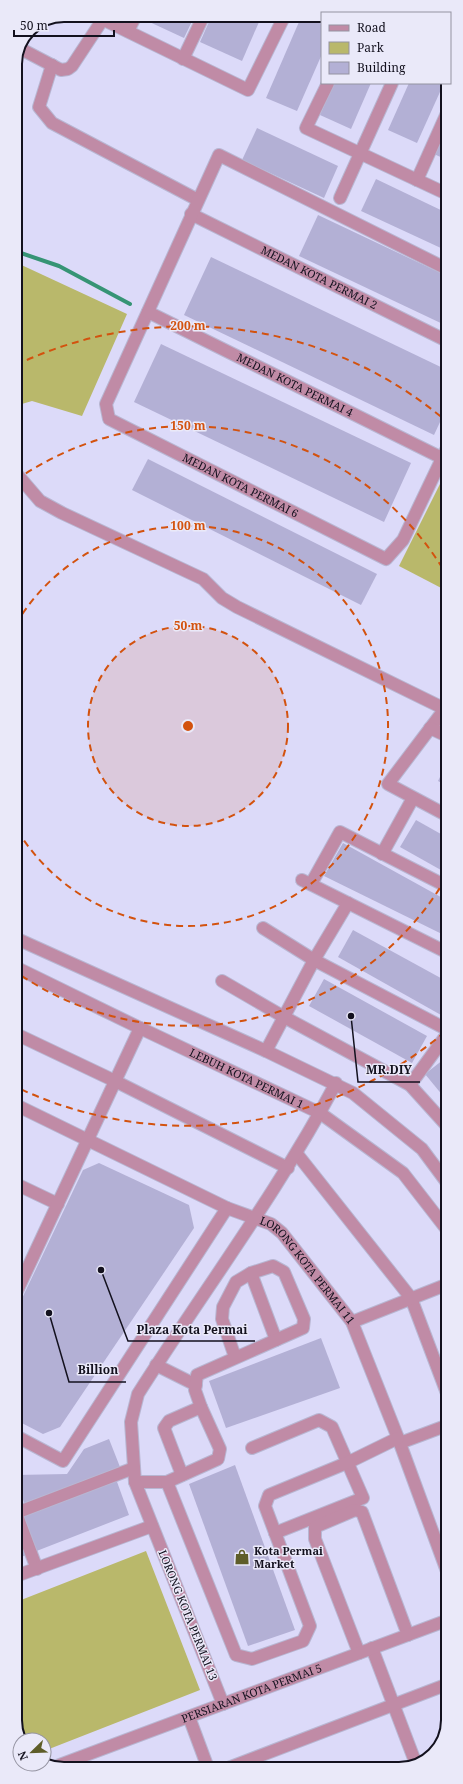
<svg xmlns="http://www.w3.org/2000/svg" width="463" height="1784" font-family="'Noto Serif',serif">
  <rect width="100%" height="100%" fill="#dcdaf9"/>
  <g fill="#b9b86b">
    <polygon points="15,262 127,314 82,416 32,401 15,406"/>
    <polygon points="447,470 447,591 399,566"/>
    <polygon points="146,1551 200,1690 44,1751 44,1740 22,1740 16,1729 16,1602"/>
  </g>
  <g fill="none" stroke-linecap="round" stroke-linejoin="round">
    <polyline stroke="#369475" stroke-width="4" points="15,251 59,266 130,304"/>
  </g>
  <g fill="#b3b0d5">
    <polygon points="144,15 195,15 184,38 143,19"/>
    <polygon points="212,15 262,15 242,61 200,42"/>
    <polygon points="302,15 322,24 322,54 297,111 266,98"/>
    <polygon points="334,83 371,83 351,129 320,115"/>
    <polygon points="409,83 444,83 417,143 388,130"/>
    <polygon points="447,124 447,160 434,154"/>
    <polygon points="257,128 338,166 324,198 242,160"/>
    <polygon points="376,179 447,213 447,239 443,249 361,211"/>
    <polygon points="318,215 447,276 447,326 299,256"/>
    <polygon points="211,257 447,370 447,407 434,435 184,315"/>
    <polygon points="161,344 411,463 384,522 134,402"/>
    <polygon points="148,459 377,574 361,605 132,490"/>
    <polygon points="447,763 447,786 438,781"/>
    <polygon points="416,820 448,838 448,874 400,847"/>
    <polygon points="343,843 448,901 448,937 324,876"/>
    <polygon points="353,930 448,982 448,1003 441,1015 338,957"/>
    <polygon points="324,979 427,1036 412,1063 309,1006"/>
    <polygon points="448,1056 448,1102 425,1074"/>
    <polygon points="99,1163 189,1205 194,1228 60,1427 43,1434 16,1420 16,1311 83,1170"/>
    <polygon points="321,1338 340,1388 226,1428 209,1381"/>
    <polygon points="109,1439 120,1467 24,1503 16,1475 67,1474 84,1449"/>
    <polygon points="235,1465 295,1630 248,1646 189,1484"/>
    <polygon points="116,1479 129,1515 16,1559 16,1518"/>
  </g>
  <g fill="none" stroke-linecap="round" stroke-linejoin="round">
    <g stroke="#b8b6d2" stroke-width="14">
      <g id="minor">
        <polyline points="94,15 248,90 285,15"/>
        <polyline points="128,31 136,15"/>
        <polyline points="21,49 61,70 68,69 72,66 103,19"/>
        <polyline points="183,59 204,15"/>
        <polyline points="52,65 39,107 52,123 198,200"/>
        <polyline points="328,83 306,128 447,194"/>
        <polyline points="417,180 447,113"/>
        <polyline points="340,198 392,83"/>
        <path id="s1" d="M191,214L447,341"/>
        <path id="s2" d="M447,269L219,155L106,404L109,419L386,559L403,540L447,448"/>
        <path id="s3" d="M148,312L442,458"/>
        <polyline points="15,472 40,501 62,513 203,579 222,598 237,607 445,709"/>
        <polyline points="447,706 388,784 448,816"/>
        <polyline points="430,728 447,736"/>
        <polyline points="382,854 413,798"/>
        <polyline points="302,880 448,953"/>
        <polyline points="311,884 340,832 448,887"/>
        <polyline points="263,928 314,960 448,1030"/>
        <polyline points="15,938 266,1051 353,1093 422,1149 448,1184"/>
        <path id="s4" d="M15,967L140,1028L320,1113L403,1173L448,1231"/>
        <polyline points="222,981 284,1017 410,1085 448,1127"/>
        <polyline points="16,1034 115,1081 288,1168"/>
        <polyline points="266,1051 314,960 348,903"/>
        <polyline points="410,1085 448,1033"/>
        <path id="s5" d="M16,1105L227,1208L271,1224L282,1233L352,1322L398,1438L448,1574"/>
        <polyline points="297,1154 411,1298 448,1396"/>
        <polyline points="16,1184 58,1204"/>
        <polyline points="251,1273 276,1340"/>
        <polyline points="16,1293 140,1028"/>
        <polyline points="352,1322 448,1284"/>
        <polyline points="156,1365 196,1385"/>
        <polyline points="16,1436 63,1461 227,1208"/>
        <polyline points="400,1443 448,1425"/>
        <polyline points="252,1448 319,1420 332,1427 363,1498 275,1533"/>
        <polyline points="182,1475 164,1428 169,1421 201,1407"/>
        <polyline points="135,1482 167,1482 236,1655 252,1659 303,1641 310,1626 265,1506 269,1495 349,1462 398,1438"/>
        <polyline points="167,1482 218,1459 220,1449 201,1407 195,1390 197,1375 303,1328 304,1319 284,1272 273,1266 251,1273 236,1282 223,1307 222,1319 235,1357"/>
        <polyline points="16,1513 134,1468"/>
        <polyline points="16,1513 37,1569"/>
        <polyline points="16,1576 152,1526"/>
        <polyline points="372,1648 416,1764"/>
        <polyline points="359,1653 315,1539 315,1527 355,1510 362,1512 408,1635"/>
        <path d="M223,1704L135,1482L131,1422L138,1394C204,1290 278,1192 336,1083"/>
        <polyline points="189,1717 208,1768"/>
        <path id="s6" d="M54,1767L448,1620"/>
        <polyline points="228,1768 448,1684"/>
      </g>
    </g>
    <use href="#minor" stroke="#c08ba6" stroke-width="12"/>
  </g>
  <circle cx="188" cy="726" r="100" fill="#d3520e" fill-opacity=".12"/>
  <g fill="none" stroke="#d3520e" stroke-width="2" stroke-dasharray="7 5">
    <circle cx="188" cy="726" r="100"/>
    <path d="M16 624A200 200 0 1 1 16 828"/>
    <path d="M446 878A300 300 0 0 1 16 972M16 480A300 300 0 0 1 446 574"/>
    <path d="M445 1032A400 400 0 0 1 16 1087M16 365A400 400 0 0 1 445 420"/>
  </g>
  <defs>
    <g id="shop-bare" transform="scale(1.2)"><path d="M-5-2.5h2.3a2.7 3.5 0 0 1 5.4 0H5L5.5 6h-11ZM-1.5-2.5h3a1.5 2.3 0 0 0-3 0Z" fill="#5e5d29" stroke="#eae9f9" stroke-width="2.5" paint-order="stroke"/></g>
  </defs>
  <g fill-rule="evenodd">
    <use href="#shop-bare" x="242" y="1557"/>
  </g>
  <g text-anchor="middle" stroke-width="3" stroke-linejoin="round" paint-order="stroke">
    <g font-size="11" fill="#13111e" stroke="#eae9f9">
      <text dy="4" stroke="none"><textPath href="#s1" startOffset="143">MEDAN KOTA PERMAI 2</textPath></text>
      <text dy="4" stroke="none"><textPath href="#s3" startOffset="164">MEDAN KOTA PERMAI 4</textPath></text>
      <text dy="4" stroke="none"><textPath href="#s2" startOffset="691">MEDAN KOTA PERMAI 6</textPath></text>
      <text dy="4" stroke="none"><textPath href="#s4" startOffset="257">LEBUH KOTA PERMAI 1</textPath></text>
      <text dy="4" stroke="none"><textPath href="#s5" startOffset="340">LORONG KOTA PERMAI 11</textPath></text>
      <text transform="translate(188 1615) rotate(68)" y="4">LORONG KOTA PERMAI 13</text>
      <text dy="4" stroke="none"><textPath href="#s6" startOffset="211">PERSIARAN KOTA PERMAI 5</textPath></text>
    </g>
    <g font-size="11" font-weight="bold" fill="#13111e" stroke="#eae9f9" text-anchor="start">
      <text x="254" y="1555">Kota Permai<tspan x="254" dy="13">Market</tspan></text>
    </g>
  </g>
  <path d="M0 0H463V1784H0ZM64 22H399A42 42 0 0 1 441 64V1720A42 42 0 0 1 399 1762H64A42 42 0 0 1 22 1720V64A42 42 0 0 1 64 22Z" fill="#eae9f9" fill-rule="evenodd"/>
  <path fill="none" stroke="#13111e" stroke-width="2" d="M64 22H399A42 42 0 0 1 441 64V1720A42 42 0 0 1 399 1762H64A42 42 0 0 1 22 1720V64A42 42 0 0 1 64 22Z"/>
  <circle cx="188" cy="726" r="6" fill="#d3520e" stroke="#eae9f9" stroke-width="2"/>
  <g font-size="12" text-anchor="middle" font-weight="bold" fill="#d3520e" stroke="#eae9f9" stroke-width="3" stroke-linejoin="round" paint-order="stroke">
    <text x="188" y="330">200 m</text>
    <text x="188" y="430">150 m</text>
    <text x="188" y="530">100 m</text>
    <text x="188" y="630">50 m</text>
  </g>
  <path fill="none" stroke="#13111e" stroke-width="1.5" d="M351 1016L358 1082H420M101 1270L128 1341H255M49 1313L69 1382H126"/>
  <g fill="#13111e" stroke="#eae9f9" stroke-width="1.5">
    <circle cx="351" cy="1016" r="4"/>
    <circle cx="101" cy="1270" r="4"/>
    <circle cx="49" cy="1313" r="4"/>
  </g>
  <g font-size="12" text-anchor="middle" font-weight="bold" fill="#13111e" stroke="#eae9f9" stroke-width="3" stroke-linejoin="round" paint-order="stroke">
    <text x="389" y="1074">MR.DIY</text>
    <text x="192" y="1334">Plaza Kota Permai</text>
    <text x="98" y="1374">Billion</text>
  </g>
  <rect x="321" y="12" width="130" height="72" fill="#eae9f9" stroke="#9493a1"/>
  <rect x="329" y="25" width="20" height="6" fill="#c08ba6" stroke="#9493a1"/>
  <text x="357" y="32" font-size="12" fill="#13111e">Road</text>
  <rect x="329" y="42" width="20" height="12" fill="#b9b86b" stroke="#9493a1"/>
  <text x="357" y="52" font-size="12" fill="#13111e">Park</text>
  <rect x="329" y="62" width="20" height="12" fill="#b3b0d5" stroke="#9493a1"/>
  <text x="357" y="72" font-size="12" fill="#13111e">Building</text>
  <g transform="translate(32 1752) rotate(247)"><circle r="19" fill="#eae9f9" stroke="#9493a1"/>
  <path d="M0-3L7 15L0 10L-7 15Z" fill="#5e5d29"/>
  <text y="-6" font-size="11" font-weight="bold" text-anchor="middle" fill="#13111e">N</text>
  </g>
  <path d="M14 30v6h100v-6" fill="none" stroke="#13111e" stroke-width="2"/>
  <text x="20" y="30" font-size="12" fill="#13111e" stroke="#eae9f9" stroke-width="3" paint-order="stroke">50 m</text>
</svg>
